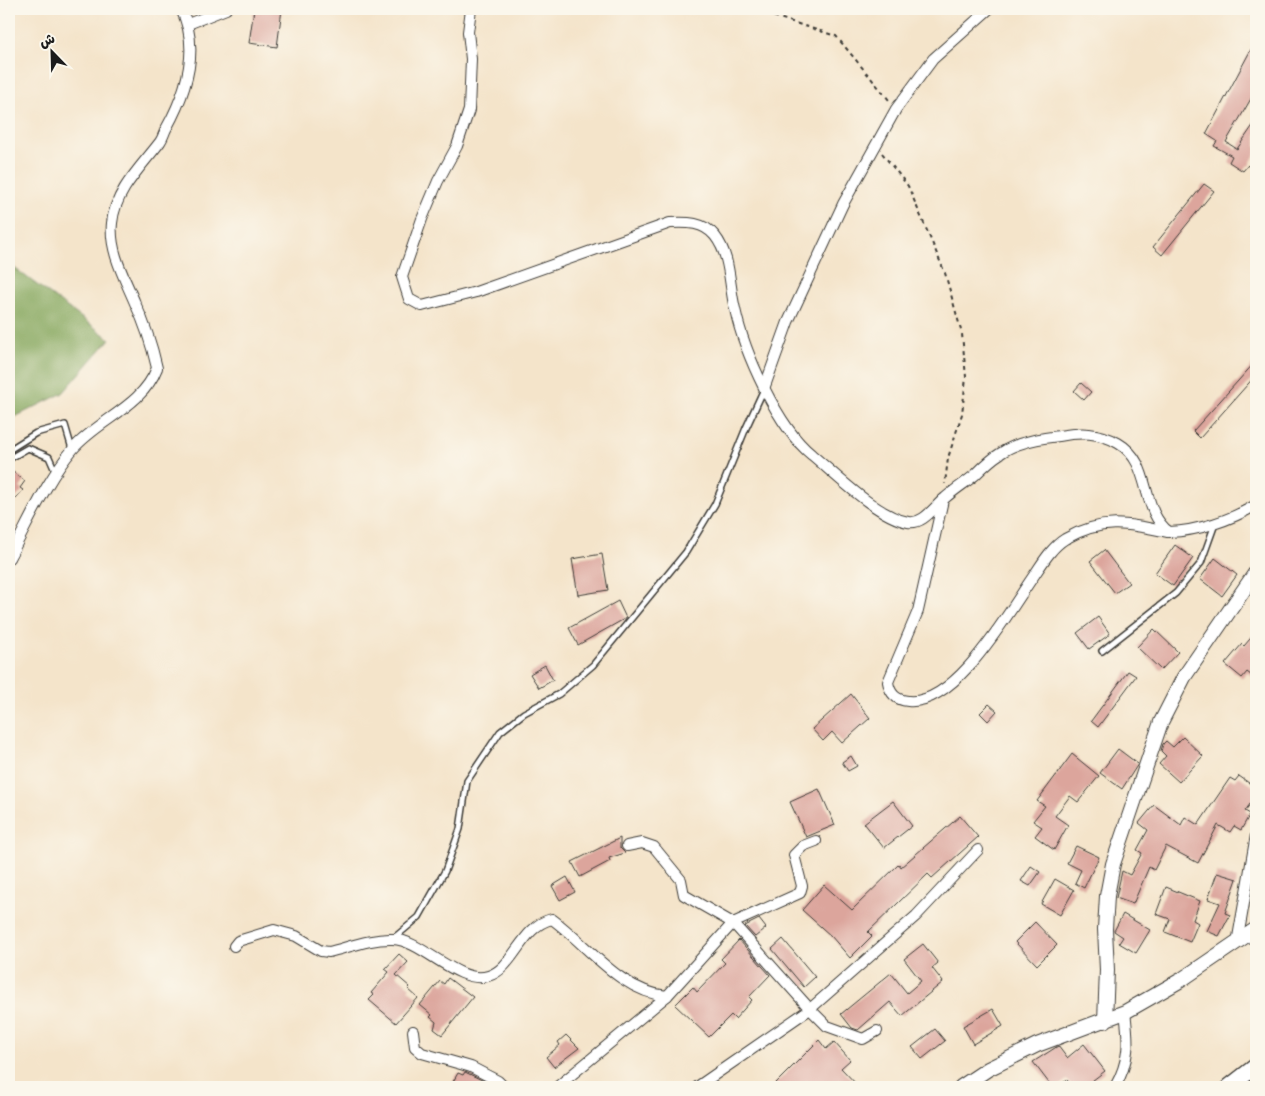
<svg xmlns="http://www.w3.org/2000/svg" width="1265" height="1096" font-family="'Playpen Sans','Playpen Sans Arabic',sans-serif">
  <rect width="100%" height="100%" fill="#fbf7ec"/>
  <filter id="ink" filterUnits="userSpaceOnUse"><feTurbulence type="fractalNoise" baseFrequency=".02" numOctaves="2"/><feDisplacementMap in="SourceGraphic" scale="10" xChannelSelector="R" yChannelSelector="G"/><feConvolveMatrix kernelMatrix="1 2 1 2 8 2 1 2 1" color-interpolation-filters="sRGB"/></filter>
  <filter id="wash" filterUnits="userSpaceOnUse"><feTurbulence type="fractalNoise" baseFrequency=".0096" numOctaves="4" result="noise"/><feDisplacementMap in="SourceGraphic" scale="20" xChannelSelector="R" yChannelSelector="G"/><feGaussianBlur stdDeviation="1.12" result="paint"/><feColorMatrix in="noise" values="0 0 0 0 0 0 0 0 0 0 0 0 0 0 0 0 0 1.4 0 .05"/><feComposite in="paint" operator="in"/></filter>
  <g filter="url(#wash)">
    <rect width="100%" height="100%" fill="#f4e4ca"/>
    <polygon fill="#84a65c" stroke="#50613c" points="9,264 110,339 63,393 9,420"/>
    <g id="blocks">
      <g fill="#dca59c">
        <polygon points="254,9 282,9 277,47 249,43"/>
        <polygon points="1256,40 1256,90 1226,142 1237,149 1256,121 1256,152 1249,166 1248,165 1243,171 1229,162 1232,156 1214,146 1217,141 1206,134"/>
        <polygon points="1204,184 1214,191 1162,255 1153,247"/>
        <polygon points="1256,361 1256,375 1200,438 1193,431"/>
        <polygon points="1081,383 1091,392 1084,400 1074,391"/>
        <polygon points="9,469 25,481 20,488 23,490 9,506"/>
        <polygon points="1175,545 1193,558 1173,586 1155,573"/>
        <polygon points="1104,550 1129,583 1115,593 1090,561"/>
        <polygon points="602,554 608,590 578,595 572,559"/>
        <polygon points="1215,558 1237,575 1222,596 1200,579"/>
        <polygon points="618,601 626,618 578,645 569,628"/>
        <polygon points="1098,617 1110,634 1089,649 1077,633"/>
        <polygon points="1154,629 1178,652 1161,670 1137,647"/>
        <polygon points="1256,632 1256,679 1247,672 1242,678 1225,664 1242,644 1244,646"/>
        <polygon points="545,665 553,680 539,688 530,674"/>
        <polygon points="1128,671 1136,676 1098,727 1091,721"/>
        <polygon points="851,694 870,718 842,743 832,732 823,741 812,729"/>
        <polygon points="989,704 997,711 988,721 980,713"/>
        <polygon points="1183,737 1203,756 1179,782 1159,764 1166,756 1161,751 1163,744 1166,741 1173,747"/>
        <polygon points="1118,749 1138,764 1122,789 1100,773"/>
        <polygon points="1072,754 1099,776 1078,802 1070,796 1055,816 1068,825 1054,850 1035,836 1042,827 1033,821 1045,806 1037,801"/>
        <polygon points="851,756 857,766 848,771 842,762"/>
        <polygon points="1239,776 1256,788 1256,796 1245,811 1250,814 1241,830 1234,826 1230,832 1218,825 1198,863 1166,846 1154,870 1149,867 1133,904 1116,898 1122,871 1130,875 1142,853 1137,850 1148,830 1139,823 1154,805 1181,825 1185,817 1198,825 1230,778 1235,781"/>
        <polygon points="819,789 835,825 806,837 790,802"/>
        <polygon points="893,801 912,826 884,848 864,823"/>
        <polygon points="960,816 978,837 932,878 928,874 868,932 872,936 850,958 831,936 802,910 824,885 852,910 899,864 901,867"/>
        <polygon points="620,838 620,848 625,853 609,858 610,861 580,877 572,862"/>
        <polygon points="1076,846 1099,857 1084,888 1075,883 1081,870 1067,863"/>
        <polygon points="1031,866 1040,872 1030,886 1021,881"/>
        <polygon points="1217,873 1237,879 1225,913 1230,915 1219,936 1207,931 1220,903 1208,899"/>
        <polygon points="567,877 575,892 560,900 552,886"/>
        <polygon points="1055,879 1074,890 1060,915 1041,904"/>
        <polygon points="1166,887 1200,901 1193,920 1198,923 1190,942 1165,932 1170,919 1156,914"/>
        <polygon points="1123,914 1150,930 1136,953 1119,943 1123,937 1114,931"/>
        <polygon points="759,919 766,928 755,937 745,926"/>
        <polygon points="1035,922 1057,945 1037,965 1015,942"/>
        <polygon points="783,939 815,977 804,987 772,949"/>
        <polygon points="739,940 770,975 749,997 752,1000 735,1019 731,1015 709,1037 675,1005 693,987 697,992 725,963 721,959"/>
        <polygon points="923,944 938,963 932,968 943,982 902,1016 890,1002 858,1030 852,1028 841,1014 891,973 907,993 921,981 904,959"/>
        <polygon points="399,954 408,962 396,975 410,987 408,989 418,998 396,1023 369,1000 374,995 371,993 389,972 385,969"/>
        <polygon points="448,978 473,997 442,1035 434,1029 436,1022 430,1017 432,1015 420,1005 440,981 444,984"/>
        <polygon points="993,1009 1003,1026 973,1044 963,1026"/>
        <polygon points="935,1029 945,1041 922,1059 912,1047"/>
        <polygon points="566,1035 579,1048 554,1067 546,1057 560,1045 558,1042"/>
        <polygon points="819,1040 826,1049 834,1042 850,1060 841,1068 859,1087 772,1087"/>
        <polygon points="1084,1044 1105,1071 1084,1087 1073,1087 1067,1080 1057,1087 1052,1087 1033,1062 1058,1046 1067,1058"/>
        <polygon points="465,1072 484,1081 480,1087 450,1087 458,1073 463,1075"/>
      </g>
    </g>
  </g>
  <g filter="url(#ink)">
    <use href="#blocks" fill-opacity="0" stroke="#3c3a36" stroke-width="1"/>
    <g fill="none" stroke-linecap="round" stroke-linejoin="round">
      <g stroke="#3c3a36" stroke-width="8">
        <g id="lane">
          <polyline points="9,450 36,433 65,425 72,449"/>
          <polyline points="9,459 28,448 49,457 56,473"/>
          <polyline points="1102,651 1176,593 1201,563 1215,524"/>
          <polyline points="394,938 419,917 445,871 460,829 467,781 500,732 524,713 559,694 593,665 686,552 715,504 746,428 764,389"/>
        </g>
      </g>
      <g stroke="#3c3a36" stroke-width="12">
        <g id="street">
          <path d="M471,9L468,32L471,59L469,110L457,146L438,181L422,219L402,277L409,299L422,306L476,292L670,223C687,222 704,222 715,236C731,256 729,286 735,309C744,352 778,428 812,455C836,475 878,517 908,522C923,525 934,507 945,498C954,490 965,483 975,475C983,467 991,459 1001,453C1017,442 1040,438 1059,436C1080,432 1099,432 1118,443C1153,463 1139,509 1169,532C1198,531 1231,520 1256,505"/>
          <polyline points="188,24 226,9"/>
          <polyline points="765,386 788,322 843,204 896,109 933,59 989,9"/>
          <path d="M943,500L918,611L888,682C890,694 896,700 908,701C957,706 1010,609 1035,574C1043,562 1052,547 1065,539C1101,518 1128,523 1167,532"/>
          <path d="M9,558C29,522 46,481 73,449C99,419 142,407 157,368C152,346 145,324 135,303C125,279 109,251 112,223C115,191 141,167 160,142C163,138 164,133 166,129C186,93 201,49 181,9"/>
          <polyline points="1237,943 1256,835"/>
          <path d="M234,946L238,941L274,930L296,936L321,951L329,952C349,947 372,938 393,939C422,940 458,985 488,976C514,969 521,926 552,919C588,945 620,992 667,996"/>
          <polyline points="413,1031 415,1047 422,1053 471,1067 498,1081 504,1087"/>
          <polyline points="877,1031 863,1039 827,1026 810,1009 916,916 978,850"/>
          <polyline points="557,1087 667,996 733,923 684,895 681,880 654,847 642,843 627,846"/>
          <polyline points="697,1087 810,1009 733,923 800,893 802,886 794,855 803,846 816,841"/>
          <path d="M1115,1087C1130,1060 1129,1042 1125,1012"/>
        </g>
      </g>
      <g stroke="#3c3a36" stroke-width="16">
        <g id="secondary">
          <polyline points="1105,1021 1107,970 1105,929 1107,896 1113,864 1161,722 1184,677 1256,572"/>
          <polyline points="961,1087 988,1069 1037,1045 1125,1012 1181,980 1256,929"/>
        </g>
      </g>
      <g stroke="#3c3a36" stroke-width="18">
        <polyline id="primary" points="1229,1087 1256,1066"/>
      </g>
      <g stroke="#3c3a36" stroke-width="2" stroke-dasharray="4 4" stroke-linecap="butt">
        <polyline points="751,9 836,36 889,100"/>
        <polyline points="882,153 908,186 945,273 962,334 966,377 962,414 948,458 945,484"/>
      </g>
      <use href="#lane" stroke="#fff" stroke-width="5"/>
      <use href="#street" stroke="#fff" stroke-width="10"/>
      <use href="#secondary" stroke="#fff" stroke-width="14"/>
      <use href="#primary" stroke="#fff" stroke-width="15"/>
    </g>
  </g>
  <rect width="1265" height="1096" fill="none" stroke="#fbf7ec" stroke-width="30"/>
  <g transform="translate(52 52) rotate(337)" stroke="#fbf7ec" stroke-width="4" paint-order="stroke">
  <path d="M0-4L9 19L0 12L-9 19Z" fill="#1c1c1c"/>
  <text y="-8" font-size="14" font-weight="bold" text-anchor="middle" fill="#1c1c1c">ش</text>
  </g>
</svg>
